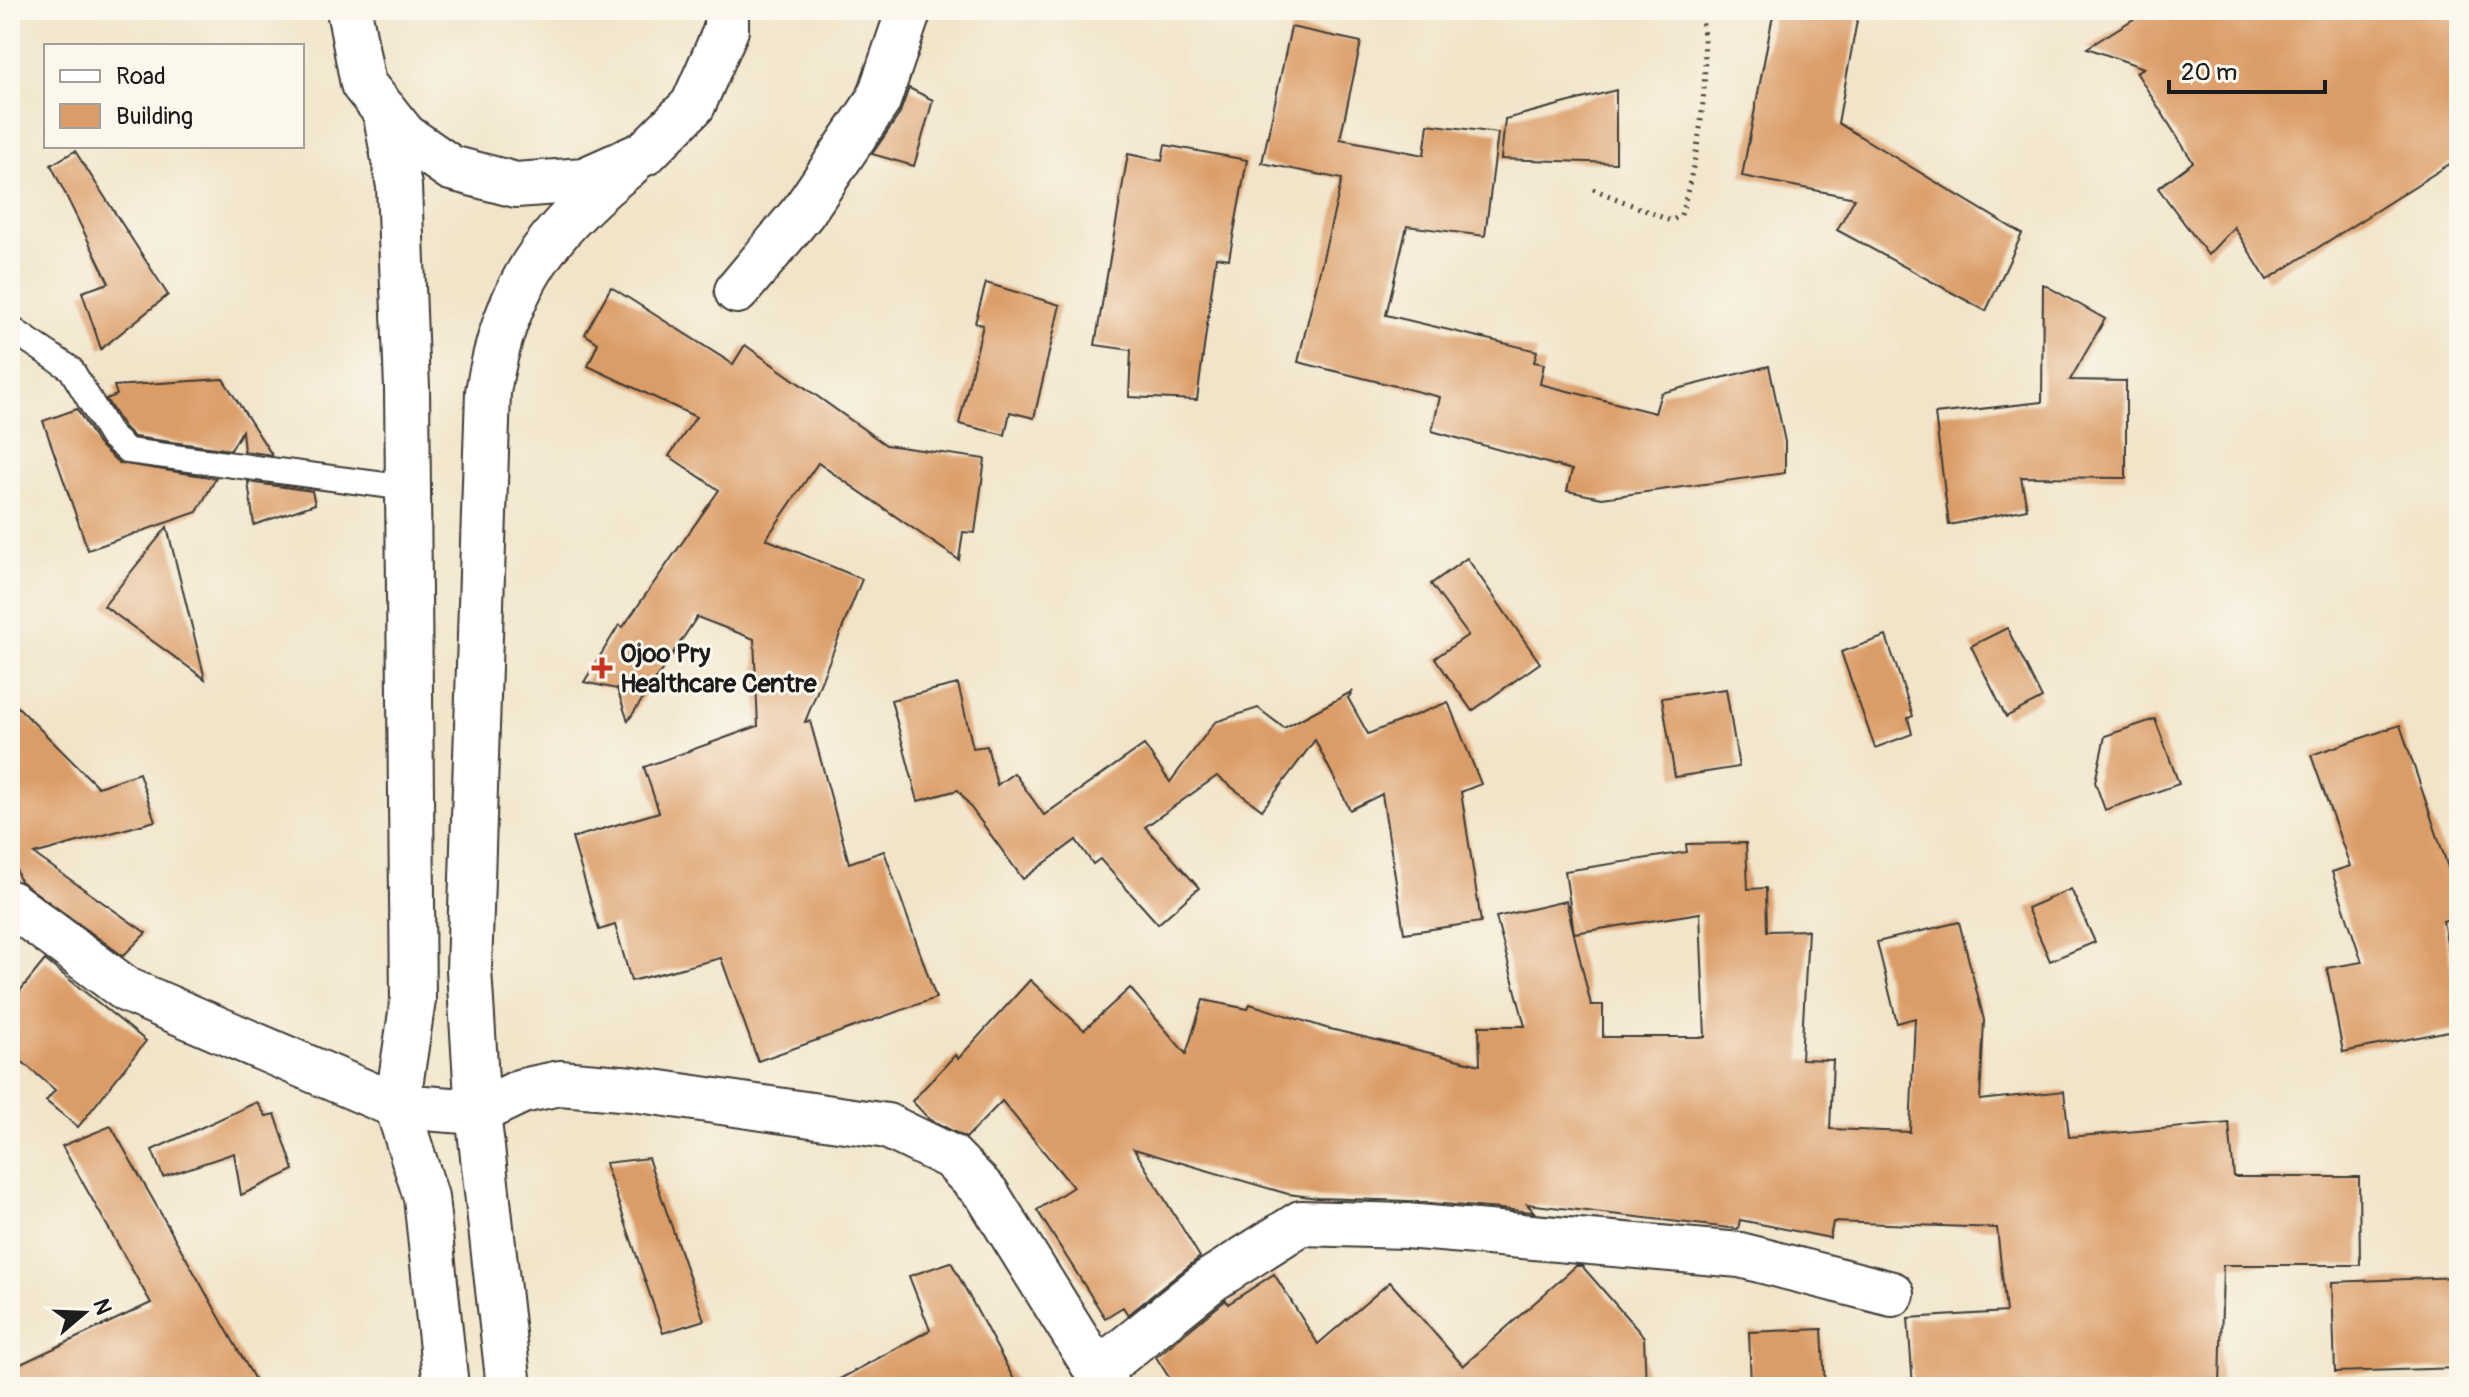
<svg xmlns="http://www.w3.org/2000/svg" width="2469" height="1397" font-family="Pangolin,sans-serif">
  <rect width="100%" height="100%" fill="#fbf7ec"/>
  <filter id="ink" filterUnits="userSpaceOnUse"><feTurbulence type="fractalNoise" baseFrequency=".0125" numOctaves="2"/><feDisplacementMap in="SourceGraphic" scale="16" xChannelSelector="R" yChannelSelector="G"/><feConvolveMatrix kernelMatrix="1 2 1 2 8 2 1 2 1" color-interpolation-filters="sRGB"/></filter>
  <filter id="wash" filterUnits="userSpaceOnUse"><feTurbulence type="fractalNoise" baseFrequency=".006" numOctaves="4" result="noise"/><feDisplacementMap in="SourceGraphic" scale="32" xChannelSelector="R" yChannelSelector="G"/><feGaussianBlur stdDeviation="1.8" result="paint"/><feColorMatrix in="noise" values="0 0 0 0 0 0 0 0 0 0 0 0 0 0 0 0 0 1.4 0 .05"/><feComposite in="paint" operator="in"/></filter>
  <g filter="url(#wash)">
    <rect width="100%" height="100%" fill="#f1e4c8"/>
    <g id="blocks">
      <g fill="#db9d68">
        <polygon points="1774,10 1859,10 1838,123 2022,234 1986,311 1837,230 1855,198 1742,176"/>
        <polygon points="2148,10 2459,10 2459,158 2267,280 2234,227 2208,255 2158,188 2193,162 2136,72 2144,68 2087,48"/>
        <polygon points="1291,27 1361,42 1340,139 1424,155 1428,124 1498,133 1485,236 1407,226 1386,315 1537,351 1534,362 1544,364 1540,384 1655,413 1661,393 1769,366 1785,442 1785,473 1602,498 1567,491 1572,470 1432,431 1440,397 1298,362 1342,179 1262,163"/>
        <polygon points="909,88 933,100 914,166 872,154 899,115"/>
        <polygon points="1616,90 1616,163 1501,159 1505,119"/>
        <polygon points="1165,145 1247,160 1229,259 1216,257 1197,400 1129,397 1131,350 1095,345 1128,154 1162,161"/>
        <polygon points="75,151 168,295 101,349 82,292 109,283 51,165"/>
        <polygon points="986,283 1060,305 1034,418 1010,412 1005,435 959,424 983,325 975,323"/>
        <polygon points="2043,284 2105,319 2070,380 2126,381 2126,478 2021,477 2027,509 1949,525 1935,414 2042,402"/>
        <polygon points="611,287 733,364 745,345 886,445 985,459 975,533 963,532 959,560 818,463 766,539 862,579 805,722 810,721 849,863 884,851 936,998 758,1061 721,958 631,981 615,925 599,930 572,838 659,812 644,767 758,726 754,639 697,617 628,721 617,689 584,682 619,625 623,627 719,490 669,456 696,417 588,366 598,343 585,334"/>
        <polygon points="223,379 272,455 244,451 242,431 231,450 134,437 123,426 106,399 117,395 114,386"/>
        <polygon points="77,409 98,444 119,463 216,478 197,512 88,550 43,421"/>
        <polygon points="248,482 312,491 315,504 254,525"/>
        <polygon points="167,527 205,679 104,606"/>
        <polygon points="1467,558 1540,663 1472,711 1435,658 1468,635 1431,584"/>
        <polygon points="2007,628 2042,698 2006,717 1971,646"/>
        <polygon points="1886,636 1913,716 1908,718 1912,734 1875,748 1841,652"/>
        <polygon points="958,684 973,748 987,746 997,785 1014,773 1044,815 1144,745 1170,782 1215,722 1258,708 1284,728 1353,691 1348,698 1368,734 1448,702 1481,784 1461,792 1481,922 1404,933 1382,794 1350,810 1315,740 1262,810 1217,776 1145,827 1199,888 1158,924 1100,859 1093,864 1076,840 1023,879 958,790 918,801 891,700"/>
        <polygon points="1726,689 1739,767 1675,777 1662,698"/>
        <polygon points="10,699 98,787 139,773 155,821 34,854 146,933 123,956 20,881 13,860 10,861"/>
        <polygon points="2155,719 2179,784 2105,810 2095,782 2105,736"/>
        <polygon points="2400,725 2459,900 2459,916 2443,921 2459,1007 2459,1029 2343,1052 2327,968 2362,962 2332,872 2350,866 2311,755"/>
        <polygon points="1746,843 1748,889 1766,888 1767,931 1808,930 1801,1059 1833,1060 1830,1129 1910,1132 1915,1018 1897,1023 1877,942 1959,922 1984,1020 1980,1100 2064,1091 2069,1137 2229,1123 2234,1177 2359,1177 2360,1265 2223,1265 2220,1387 1913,1387 1908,1318 2006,1312 1997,1228 1833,1222 1830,1238 1740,1220 1738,1229 1527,1204 1534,1212 1408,1201 1318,1198 1288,1194 1134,1149 1200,1257 1128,1315 1123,1307 1105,1318 1037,1210 1073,1187 1002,1101 966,1138 929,1119 912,1101 956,1054 958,1059 1030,980 1084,1030 1130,988 1186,1054 1203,1000 1248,1009 1250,1004 1326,1028 1480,1065 1479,1026 1525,1026 1496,917 1566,901 1591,1005 1603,1005 1603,1037 1705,1037 1700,913 1574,933 1565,871 1687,852 1686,844"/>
        <polygon points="2071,889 2095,942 2050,961 2027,908"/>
        <polygon points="45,960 146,1041 78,1127 46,1101 55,1090 10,1051 10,1003"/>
        <polygon points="257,1102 266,1116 275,1114 294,1170 241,1195 234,1153 163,1177 152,1150"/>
        <polygon points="111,1126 160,1212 259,1387 10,1387 10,1369 151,1303 62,1146"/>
        <polygon points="648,1158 704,1320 663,1333 605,1163"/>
        <polygon points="951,1262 1018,1387 825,1387 930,1330 909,1276"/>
        <polygon points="1576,1266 1582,1266 1644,1337 1646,1387 1175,1387 1156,1357 1226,1300 1228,1304 1274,1274 1318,1344 1390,1282 1463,1366"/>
        <polygon points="2459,1277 2459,1368 2335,1372 2332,1282"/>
        <polygon points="1822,1329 1825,1387 1751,1387 1749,1332"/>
      </g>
    </g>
  </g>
  <g filter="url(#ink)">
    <use href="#blocks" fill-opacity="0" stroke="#3c3a36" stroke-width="2"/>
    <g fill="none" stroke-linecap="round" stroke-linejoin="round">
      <g stroke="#3c3a36" stroke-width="28">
        <polyline id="lane" points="10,328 71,369 111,436 128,451 407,488"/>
      </g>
      <g stroke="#3c3a36" stroke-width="48">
        <g id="street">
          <polyline points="737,291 803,212 878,101 909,10"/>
          <polyline points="10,903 127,990 397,1106 478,1112 522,1091 560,1083 633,1089 887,1126 951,1157 987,1194 1107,1387"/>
          <polyline points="1098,1371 1211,1280 1301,1223 1406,1226 1740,1255 1892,1294"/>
        </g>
      </g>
      <g stroke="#3c3a36" stroke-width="48">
        <g id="secondary">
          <polyline points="385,111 399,186 407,388 413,1000 397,1106 426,1197 446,1387"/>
          <path d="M509,1387L478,1112L469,970L488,392C505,287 547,230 629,165"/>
        </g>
      </g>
      <g stroke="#3c3a36" stroke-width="48">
        <polyline id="highway" points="349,10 363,84 405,136 451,168 516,185 584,180 645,153 693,105 726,30 726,10"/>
      </g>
      <path stroke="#3c3a36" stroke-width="5" stroke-dasharray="2 6" stroke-linecap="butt" d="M1593,189L1671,221L1681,215C1700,149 1711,78 1701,10"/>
      <use href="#lane" stroke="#fff" stroke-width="24"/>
      <use href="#street" stroke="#fff" stroke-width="44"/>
      <use href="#secondary" stroke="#fff" stroke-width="44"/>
      <use href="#highway" stroke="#fff" stroke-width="44"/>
    </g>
  </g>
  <path fill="#c8321e" stroke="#fbf7ec" stroke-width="3" d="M598 656h8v8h8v8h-8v8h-8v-8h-8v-8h8z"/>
  <g text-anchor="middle" stroke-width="6" stroke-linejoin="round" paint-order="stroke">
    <g font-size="26" font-weight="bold" fill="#1c1c1c" stroke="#fbf7ec" text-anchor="start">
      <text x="620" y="662">Ojoo Pry<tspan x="620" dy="30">Healthcare Centre</tspan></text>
    </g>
  </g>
  <rect width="2469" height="1397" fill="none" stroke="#fbf7ec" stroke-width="40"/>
  <rect x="44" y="44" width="260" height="104" fill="#fbf7ec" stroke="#a29f99" stroke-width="2"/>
  <rect x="60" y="70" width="40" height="12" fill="#ffffff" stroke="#a29f99" stroke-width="2"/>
  <text x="116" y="84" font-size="24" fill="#1c1c1c">Road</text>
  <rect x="60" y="104" width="40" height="24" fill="#db9d68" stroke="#a29f99" stroke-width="2"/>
  <text x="116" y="124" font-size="24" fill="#1c1c1c">Building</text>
  <g transform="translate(84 1313) rotate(71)" stroke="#fbf7ec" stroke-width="6" paint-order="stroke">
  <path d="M0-6L14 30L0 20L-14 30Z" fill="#1c1c1c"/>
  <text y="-12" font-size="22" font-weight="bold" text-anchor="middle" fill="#1c1c1c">N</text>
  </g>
  <path d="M2169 80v12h156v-12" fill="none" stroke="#1c1c1c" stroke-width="4"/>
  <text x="2181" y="80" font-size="24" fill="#1c1c1c" stroke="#fbf7ec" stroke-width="6" paint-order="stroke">20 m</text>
</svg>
